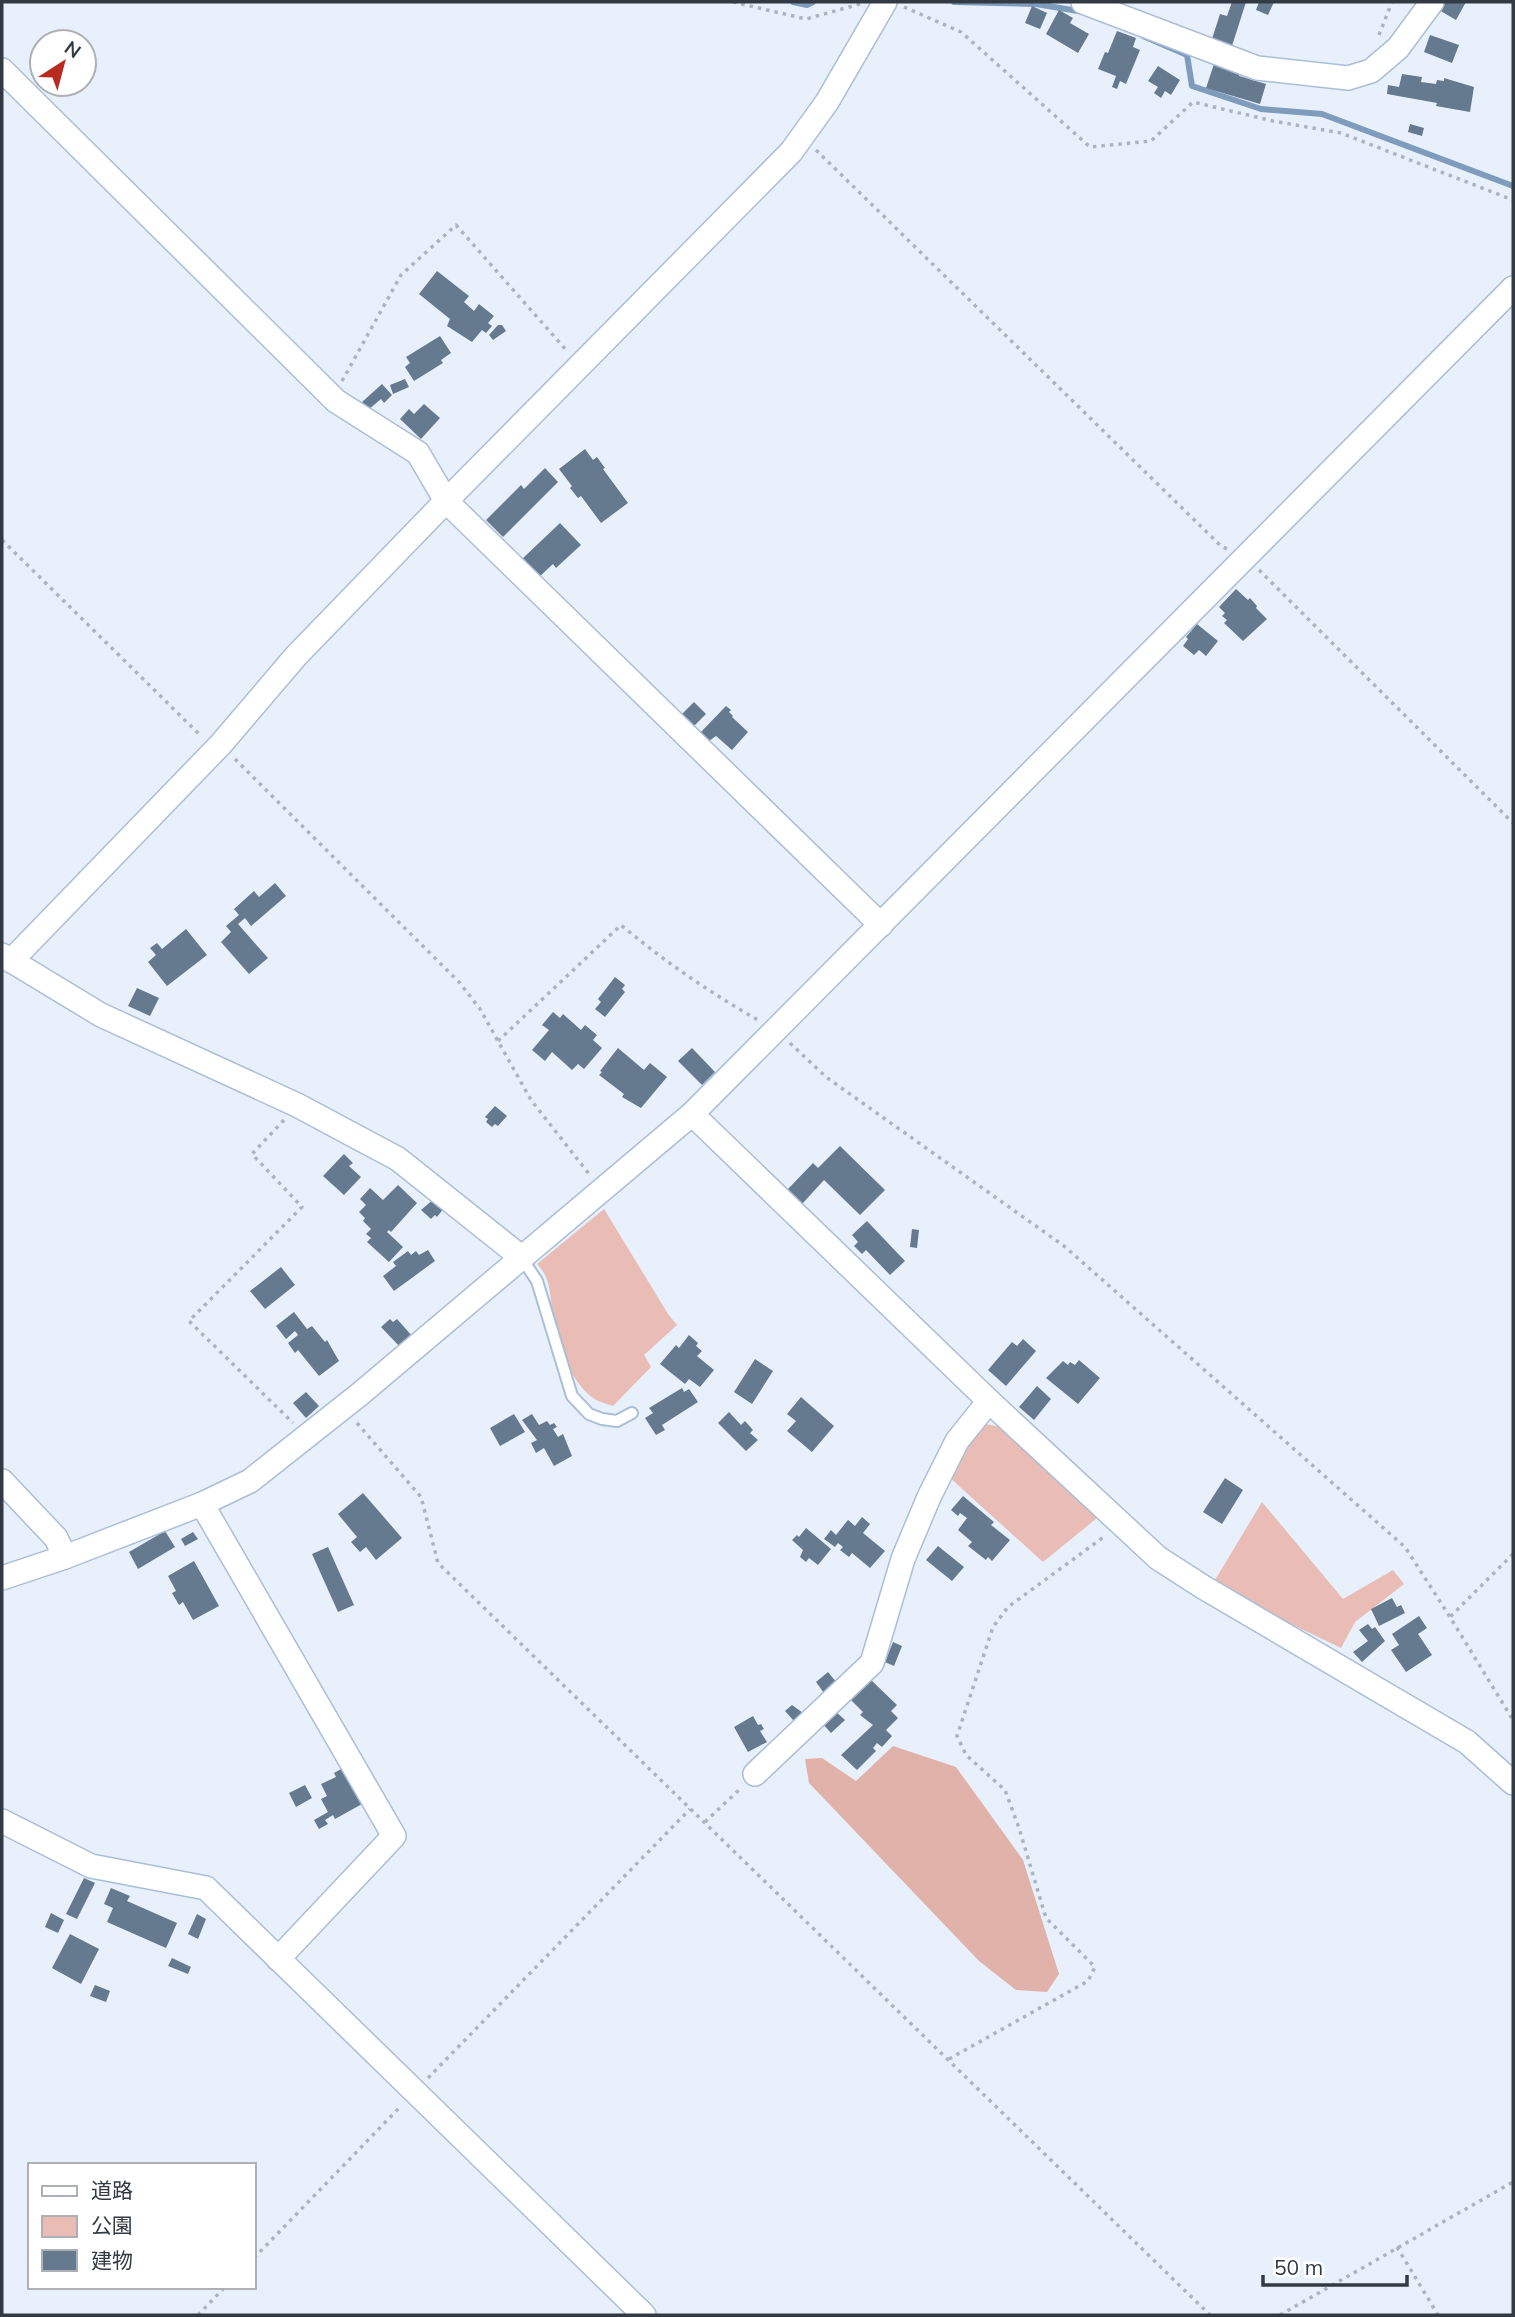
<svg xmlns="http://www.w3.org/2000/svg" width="1515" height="2317" font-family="Mulish,'Noto Sans JP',sans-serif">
  <rect width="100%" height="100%" fill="#e8f1fb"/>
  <g fill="#e9bcb5">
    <path d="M604,1209L668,1314L677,1325L644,1355L651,1367L613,1406C606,1403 598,1402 593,1398C569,1380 558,1343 553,1315C549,1293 552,1280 537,1264Z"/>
    <polygon points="985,1424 1001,1427 1097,1518 1043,1562 949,1477 971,1435"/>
    <polygon points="1262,1502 1343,1599 1393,1570 1404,1584 1355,1622 1341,1648 1270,1614 1215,1580"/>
  </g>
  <polygon fill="#e1b2aa" points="893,1746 956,1767 1023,1860 1059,1974 1047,1992 1016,1990 979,1961 809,1783 805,1759 822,1758 856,1781"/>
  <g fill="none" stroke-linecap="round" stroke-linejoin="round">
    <g stroke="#809cbc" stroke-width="6">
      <polyline points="793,2 807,5 813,2"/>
      <polyline points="954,2 1036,4 1084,12"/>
      <polyline points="1143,36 1187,55 1192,86 1261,109 1322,114 1513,186"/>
    </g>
  </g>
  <g fill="#65798f">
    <polygon points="1232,2 1246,2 1231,49 1211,42 1220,14 1227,16"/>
    <polygon points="1259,2 1274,2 1268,15 1256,10"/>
    <polygon points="1444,2 1466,2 1456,20 1439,10"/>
    <polygon points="1032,6 1047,13 1040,29 1025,23"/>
    <polygon points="1059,10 1073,18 1070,23 1089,34 1078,53 1046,34"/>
    <polygon points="1117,31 1136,38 1133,47 1140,50 1126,84 1120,81 1117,89 1112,87 1116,76 1098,69 1105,52 1108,53"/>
    <polygon points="1430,35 1459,45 1452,63 1424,52"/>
    <polygon points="1214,64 1240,72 1239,76 1266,84 1260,104 1206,88"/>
    <polygon points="1158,66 1180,80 1171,95 1165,91 1161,98 1154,93 1158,87 1148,81"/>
    <polygon points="1402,74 1422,77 1421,82 1436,84 1437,80 1444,81 1444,78 1474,87 1470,112 1436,106 1437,103 1387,94 1388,85 1399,87"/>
    <polygon points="1410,124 1424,128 1422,136 1408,132"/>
    <polygon points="437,271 469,296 464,302 474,311 479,304 494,316 488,323 492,326 486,333 482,330 472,342 447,326 450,319 419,294"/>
    <polygon points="498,325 502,325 506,331 493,340 489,335"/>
    <polygon points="440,336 451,353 441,360 443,363 414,381 405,367 410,363 406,357"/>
    <polygon points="405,379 409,387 393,394 390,385"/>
    <polygon points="382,384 392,395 384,403 381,399 368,410 362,402"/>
    <polygon points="424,404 440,418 421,439 400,419 409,409 414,414"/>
    <polygon points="585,449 593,460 597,457 605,468 603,469 628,503 601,523 581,496 578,498 570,488 572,486 559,469"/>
    <polygon points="545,468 558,482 503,537 486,520 521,485 524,489"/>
    <polygon points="560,523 581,545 556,568 553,564 538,578 521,560"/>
    <polygon points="1236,589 1248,600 1250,598 1257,606 1256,608 1267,619 1243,641 1224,623 1227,620 1222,616 1225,613 1219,607"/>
    <polygon points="1197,624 1218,641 1206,656 1199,650 1194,655 1183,646 1188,639 1186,637"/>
    <polygon points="694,702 706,714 692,728 680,716"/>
    <polygon points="726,706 731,710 729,712 733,716 732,717 748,732 732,750 716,736 709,741 700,733"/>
    <polygon points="275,883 286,896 251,926 245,918 238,924 268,958 249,974 221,942 231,932 226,926 239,915 234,909 254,891 259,897"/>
    <polygon points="186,929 207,955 167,986 148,962 156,955 150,948 157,943 162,949"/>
    <polygon points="615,977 625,985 622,989 625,992 605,1017 595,1009 601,1002 598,999"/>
    <polygon points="137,988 159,998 150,1016 128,1006"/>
    <polygon points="553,1012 560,1018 563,1014 581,1030 585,1025 597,1035 593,1040 602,1048 584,1069 578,1064 572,1070 552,1052 545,1061 532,1050 549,1030 542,1025"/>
    <polygon points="618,1048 644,1070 650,1063 667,1077 641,1108 622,1097 624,1094 599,1075 602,1072 600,1071"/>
    <polygon points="692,1048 715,1072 702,1085 678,1061"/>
    <polygon points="495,1106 507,1116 498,1126 495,1124 492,1127 486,1122 488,1119 485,1117"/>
    <polygon points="840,1146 885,1190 860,1215 824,1180 802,1204 787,1190 813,1163 818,1168"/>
    <polygon points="344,1154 353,1163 349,1166 361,1177 344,1195 323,1176"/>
    <polygon points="398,1185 417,1203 391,1232 389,1230 387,1232 403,1247 389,1262 367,1242 371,1238 366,1234 371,1229 363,1221 365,1218 359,1212 366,1205 360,1199 370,1188 383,1200"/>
    <polygon points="434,1199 444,1208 437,1217 435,1215 431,1219 421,1210"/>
    <polygon points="867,1221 905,1261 890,1275 866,1250 862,1254 854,1246 858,1242 852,1235"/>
    <polygon points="912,1229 919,1230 917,1248 910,1247"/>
    <polygon points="428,1250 435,1261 394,1291 383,1276 396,1266 393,1262 408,1251 411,1255 416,1251 419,1255"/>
    <polygon points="281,1267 295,1285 265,1309 250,1291"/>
    <polygon points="294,1312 307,1329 312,1326 325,1342 327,1340 339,1361 319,1376 298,1350 295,1353 288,1343 298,1335 295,1331 286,1339 276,1326"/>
    <polygon points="390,1319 393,1322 397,1319 413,1337 401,1348 381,1327"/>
    <polygon points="689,1335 698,1343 696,1346 702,1351 697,1356 714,1370 700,1387 689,1379 685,1384 660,1364 676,1345 679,1348"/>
    <polygon points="1023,1339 1036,1351 1006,1386 988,1370 1012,1342 1017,1346"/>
    <polygon points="755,1359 773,1371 752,1404 734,1392"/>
    <polygon points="1079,1360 1100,1378 1078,1404 1046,1378 1063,1361 1068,1365 1070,1362 1075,1365"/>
    <polygon points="1037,1386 1051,1399 1034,1420 1019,1407"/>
    <polygon points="682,1388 684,1392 689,1389 698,1402 662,1425 665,1430 656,1435 645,1418 653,1413 649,1408"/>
    <polygon points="306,1392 319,1406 306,1418 293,1403"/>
    <polygon points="801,1397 834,1426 812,1452 787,1431 796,1421 787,1414"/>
    <polygon points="729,1412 741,1425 745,1421 753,1430 750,1433 758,1440 746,1451 718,1423"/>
    <polygon points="514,1414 525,1432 500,1446 490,1428"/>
    <polygon points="532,1414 539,1425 547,1421 550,1425 554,1423 557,1427 553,1429 558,1437 563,1434 572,1456 554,1466 544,1448 536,1453 531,1443 537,1440 522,1420"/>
    <polygon points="1225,1478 1243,1490 1222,1524 1203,1512"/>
    <polygon points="363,1493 402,1538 376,1560 366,1547 360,1552 351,1542 357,1537 338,1514"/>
    <polygon points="963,1496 994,1522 991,1525 1010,1540 992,1561 988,1557 986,1560 968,1546 972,1542 958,1530 967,1518 960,1513 958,1516 951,1510"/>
    <polygon points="862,1517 870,1524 863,1533 885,1551 870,1568 852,1553 849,1557 840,1550 843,1547 838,1543 835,1547 824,1539 831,1530 836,1535 848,1520 855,1526"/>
    <polygon points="806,1528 831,1549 818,1565 809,1558 806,1562 800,1557 803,1550 792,1540 797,1535 799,1537"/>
    <polygon points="165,1531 175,1547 138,1569 129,1552"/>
    <polygon points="193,1532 198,1539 185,1546 181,1539"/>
    <polygon points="938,1546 964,1567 952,1581 926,1560"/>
    <polygon points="328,1547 354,1605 338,1612 312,1554"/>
    <polygon points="194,1561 219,1606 193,1620 183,1602 179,1605 172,1593 176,1591 168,1576"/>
    <polygon points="1392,1598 1397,1607 1401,1605 1405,1613 1379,1626 1371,1609"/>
    <polygon points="1419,1616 1427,1628 1418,1634 1432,1655 1406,1672 1391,1650 1399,1645 1392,1634"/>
    <polygon points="1368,1624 1372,1629 1375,1627 1385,1641 1362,1662 1353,1652 1368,1641 1359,1630"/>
    <polygon points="893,1642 902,1646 894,1666 885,1662"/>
    <polygon points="828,1672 837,1683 824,1693 816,1682"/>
    <polygon points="871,1680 897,1705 891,1711 898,1718 886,1730 892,1736 882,1747 877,1743 873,1748 876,1751 857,1770 841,1755 873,1725 860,1715 863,1712 851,1700"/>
    <polygon points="792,1705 803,1713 794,1721 785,1711"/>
    <polygon points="835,1711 845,1720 831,1733 822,1723"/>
    <polygon points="753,1716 758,1725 761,1724 764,1729 760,1731 767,1742 748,1752 734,1727"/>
    <polygon points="343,1768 362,1804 335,1819 333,1815 325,1820 328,1824 319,1829 314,1820 328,1812 321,1799 327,1796 321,1784 336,1777 334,1773"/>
    <polygon points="305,1785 312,1798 296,1807 289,1793"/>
    <polygon points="84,1878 95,1883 77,1919 66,1914"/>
    <polygon points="111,1888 130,1896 127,1901 177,1923 166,1948 107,1922 113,1908 104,1904"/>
    <polygon points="51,1913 64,1920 58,1933 45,1927"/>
    <polygon points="197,1914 206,1919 198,1939 188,1934"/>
    <polygon points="70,1934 99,1949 81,1984 52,1968"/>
    <polygon points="172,1958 191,1967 188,1974 168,1966"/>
    <polygon points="95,1985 110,1991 106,2002 90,1996"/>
  </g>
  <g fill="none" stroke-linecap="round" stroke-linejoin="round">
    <g stroke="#a9bed7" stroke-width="14">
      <polyline id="service" points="521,1257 537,1281 572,1396 589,1414 602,1419 617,1421 632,1413"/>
    </g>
    <g stroke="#a9bed7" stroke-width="26">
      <g id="minor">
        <polyline points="1083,2 1257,68 1348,78 1371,71 1398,48 1432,2"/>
        <polyline points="2,70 336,401 418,453 446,501 881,925"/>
        <polyline points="2,955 101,1015 297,1105 398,1159 521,1257"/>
        <polyline points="11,961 221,744 296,656 446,501 791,152 827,102 885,2"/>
        <polyline points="692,1114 989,1401 1158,1558 1203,1587 1467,1742 1513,1783"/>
        <polyline points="2,1481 56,1538 65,1557"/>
        <polyline points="202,1504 394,1836 278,1959"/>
        <polyline points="2,1578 65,1557 202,1504 250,1481 360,1394 692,1114 1513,288"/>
        <polyline points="755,1774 872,1663 903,1559 929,1497 957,1441 989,1401"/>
        <polyline points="2,1821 91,1866 206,1888 644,2315"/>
      </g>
    </g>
    <g stroke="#acb5bf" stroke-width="3.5" stroke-dasharray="3.5 5" stroke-linecap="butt">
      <polyline points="733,2 806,19 860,4"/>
      <polyline points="904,7 961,32 1090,147 1151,141 1193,102 1273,121 1341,133 1513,200"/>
      <polyline points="1379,35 1392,2"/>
      <polyline points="816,150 1221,546 1227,549"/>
      <polyline points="342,381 401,275 456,225 567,351"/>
      <polyline points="2,540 201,736"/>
      <polyline points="1259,570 1513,823"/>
      <polyline points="235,759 459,982 480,1009 531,1100 589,1174"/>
      <path d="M498,1041L621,925C664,961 709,992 758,1020"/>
      <polyline points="790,1043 826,1077 1064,1246 1405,1547 1450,1617"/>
      <polyline points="284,1120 252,1154 302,1207 189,1321 293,1423"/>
      <polyline points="357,1423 421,1497 438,1563 1210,2315"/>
      <polyline points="1513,1554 1450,1617 1513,1720"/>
      <polyline points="705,1822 741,1788"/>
      <polyline points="949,2059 1088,1981 1095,1967 1046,1918 1019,1828 1005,1790 966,1755 957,1736 993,1627 1008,1607 1105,1536"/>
      <polyline points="428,2078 690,1809"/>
      <polyline points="1397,2247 1438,2315"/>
      <polyline points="254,2258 401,2106"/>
      <polyline points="198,2315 225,2287"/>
      <polyline points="1280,2315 1513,2182"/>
    </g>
    <use href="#service" stroke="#fff" stroke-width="10"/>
    <use href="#minor" stroke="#fff" stroke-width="23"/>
  </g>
  <rect width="1515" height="2317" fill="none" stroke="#323a44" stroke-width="7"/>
  <rect x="28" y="2163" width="228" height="126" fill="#ffffff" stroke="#adb0b4" stroke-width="2"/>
  <rect x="42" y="2186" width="35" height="10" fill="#ffffff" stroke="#adb0b4" stroke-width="2"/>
  <text x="91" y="2198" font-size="21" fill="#323a44">道路</text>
  <rect x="42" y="2216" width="35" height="21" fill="#e9bcb5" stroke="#adb0b4" stroke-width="2"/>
  <text x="91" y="2233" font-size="21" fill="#323a44">公園</text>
  <rect x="42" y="2250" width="35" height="21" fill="#65798f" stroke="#adb0b4" stroke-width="2"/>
  <text x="91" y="2268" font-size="21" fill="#323a44">建物</text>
  <g transform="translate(63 63) rotate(36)"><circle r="33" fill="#ffffff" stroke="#adb0b4" stroke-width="2"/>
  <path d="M0-5L12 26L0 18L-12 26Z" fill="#b92b21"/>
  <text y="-10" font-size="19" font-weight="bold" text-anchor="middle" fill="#323a44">N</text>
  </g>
  <path d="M1263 2275v10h144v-10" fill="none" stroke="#323a44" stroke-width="3.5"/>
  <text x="1274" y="2275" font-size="21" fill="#323a44" stroke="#ffffff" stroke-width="5" paint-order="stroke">50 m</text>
</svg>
